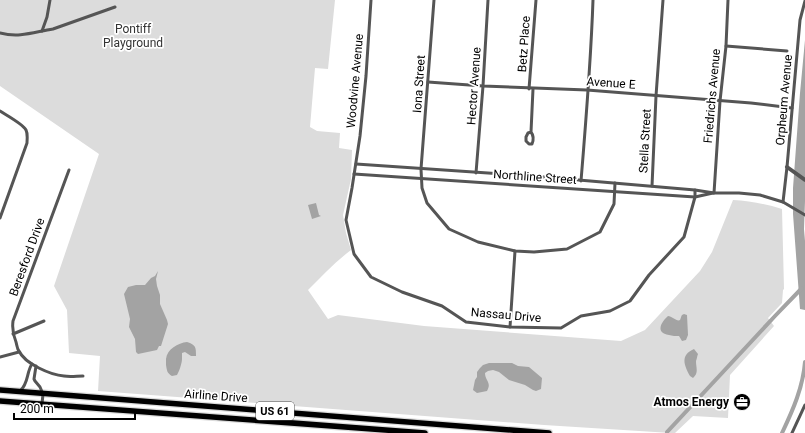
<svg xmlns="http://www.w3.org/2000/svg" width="805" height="433" font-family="Roboto,sans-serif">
  <rect width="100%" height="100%" fill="#fff"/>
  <path fill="#dcdcdc" d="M0,0H335L328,69L315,68L310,127L317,131L340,133L339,148L352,150L351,179L343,215L346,233L351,250C335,262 322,276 308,290L328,319L338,315L424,326L621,341L645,330L700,271L712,252L733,200C750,201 766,204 782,209L784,289L783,290L782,303L768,318L774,326L730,375L728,418L693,416L675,433H671L544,425L98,391L100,356L69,353L67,310L54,286L99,154L0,86Z"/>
  <g fill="#a3a3a3">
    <polygon points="805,40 805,201 804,229 805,241 805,310 800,309 793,214 793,188 800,93"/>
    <polygon points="316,203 319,215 321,216 312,219 308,205"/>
    <polygon points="158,271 156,279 157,286 160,295 160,304 167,320 168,324 161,346 159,346 157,350 138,354 136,352 135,339 129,327 130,319 124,294 128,287 136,285 145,285 151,278 155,276"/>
    <path d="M684,314L687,315L688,335L686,340L682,341L679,336C676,336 672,336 669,335C655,333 661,322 668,316C672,316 677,322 680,320C681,318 681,316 682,315Z"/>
    <path d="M187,342C196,345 196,347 196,356H191L185,352L182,353C182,355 182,357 182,359C182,363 179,372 177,375L172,376C167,373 167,371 166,365C166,363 166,361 166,359C167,349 178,343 187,342Z"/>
    <path d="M694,349L698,354C697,356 697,359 696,361C696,368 699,373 693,378L690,376C684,365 680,355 694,349Z"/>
    <path d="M489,363H512L518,366L529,367L542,378L541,389L536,391L533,390L525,385L509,380L499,372L493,370L488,371L485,373C485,381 492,382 487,391L477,393L473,390L475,380L477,377V372L480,368L483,365Z"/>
  </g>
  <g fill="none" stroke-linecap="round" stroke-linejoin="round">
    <g stroke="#a3a3a3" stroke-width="4">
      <polyline points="667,432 775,316 802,288"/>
      <path d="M782,433C793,410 803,387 805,362"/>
    </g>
    <g stroke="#dbdbdb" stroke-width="8">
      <g id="trunk">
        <polyline points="0,390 549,433"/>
        <polyline points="0,401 425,433"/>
      </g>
    </g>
    <g stroke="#555" stroke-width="3">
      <polyline points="371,0 366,76 360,136 352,188 346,220 354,254 371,277 402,292 442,306 466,322 510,327 561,328 581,316 610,311 630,301 649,275 684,237 695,197 695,190"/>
      <polyline points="434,0 421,169 422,188 427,203 449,229 478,242 515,251 534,252 567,249 600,232 614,204 615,183"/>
      <polyline points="42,31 47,17 50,0"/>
      <path d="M0,33C20,38 34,32 53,29L115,7"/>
      <polyline points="726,46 787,51"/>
      <polyline points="428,82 483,86 587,90 751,103 792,108"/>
      <polyline points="529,89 536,0"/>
      <path d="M0,111C6,115 23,124 26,130C28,134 27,139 27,143L0,218"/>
      <path d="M531,132C534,136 534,139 532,144H529L526,141V137L528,133L531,132L533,89"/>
      <polyline points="356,164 532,176 695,190 714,193 739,193 760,195 783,202 805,215"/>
      <path d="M69,170L13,321C12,329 13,335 16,342C17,345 17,349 19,351C25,364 51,375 64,376C70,377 77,376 83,376"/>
      <polyline points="476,173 483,86 488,0"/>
      <polyline points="354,174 695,197 713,193"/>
      <path d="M581,181C586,121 591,60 593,0"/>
      <polyline points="652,186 656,96 663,0"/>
      <polyline points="714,193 720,101 726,46 728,0"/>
      <polyline points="783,202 787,167 800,20 805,1"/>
      <polyline points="510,327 515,251"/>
      <polyline points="13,334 44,321"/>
      <polyline points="0,357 19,352"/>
      <polyline points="36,366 34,379 35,381 40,387 43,394 42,404"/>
      <path d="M20,391C29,383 26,373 32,364"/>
      <polyline points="792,433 805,405"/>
    </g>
    <polyline stroke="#555" stroke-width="4" points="787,167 805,180"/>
    <use href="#trunk" stroke="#000" stroke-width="5.5"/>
  </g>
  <defs>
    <g id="office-disc" transform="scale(0.9)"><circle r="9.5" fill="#000" stroke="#fff"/><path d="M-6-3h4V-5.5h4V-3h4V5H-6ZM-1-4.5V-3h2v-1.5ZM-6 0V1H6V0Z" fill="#fff"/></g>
  </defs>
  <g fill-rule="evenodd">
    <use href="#office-disc" x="742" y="402"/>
  </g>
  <g text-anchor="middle" stroke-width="3.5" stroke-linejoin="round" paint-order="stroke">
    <rect fill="#fff" stroke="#4c4c4c" stroke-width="1" x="256" y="402" width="38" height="18" rx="3"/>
    <g font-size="11" font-weight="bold" fill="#000">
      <text x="275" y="415">US 61</text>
    </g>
    <g font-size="12" fill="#333" stroke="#fff">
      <text x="133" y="33">Pontiff<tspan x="133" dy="14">Playground</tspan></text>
    </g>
    <g font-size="12" fill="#000" stroke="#fff">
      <text transform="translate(524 44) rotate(-86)" y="4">Betz Place</text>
      <text transform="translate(355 81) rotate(-85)" y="4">Woodvine Avenue</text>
      <text transform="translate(611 83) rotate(4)" y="4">Avenue E</text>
      <text transform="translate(419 84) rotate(-86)" y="4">Iona Street</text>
      <text transform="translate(474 86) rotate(-86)" y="4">Hector Avenue</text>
      <text transform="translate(712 96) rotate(-85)" y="4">Friedrichs Avenue</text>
      <text transform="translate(784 100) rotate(-85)" y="4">Orpheum Avenue</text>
      <text transform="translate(645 141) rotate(-87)" y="4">Stella Street</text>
      <text transform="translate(535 177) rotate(4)" y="4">Northline Street</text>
      <text transform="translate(27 257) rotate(-70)" y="4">Beresford Drive</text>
      <text transform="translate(506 315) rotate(5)" y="4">Nassau Drive</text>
      <text transform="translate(216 396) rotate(4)" y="4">Airline Drive</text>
    </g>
    <g font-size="12" font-weight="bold" fill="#000" stroke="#fff" text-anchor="end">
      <text x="729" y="406">Atmos Energy</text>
    </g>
  </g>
  <path d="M14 413v6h121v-6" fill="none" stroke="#000000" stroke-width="2"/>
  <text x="20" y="413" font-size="12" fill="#000000" stroke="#ffffff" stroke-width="3" paint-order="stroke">200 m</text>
</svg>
